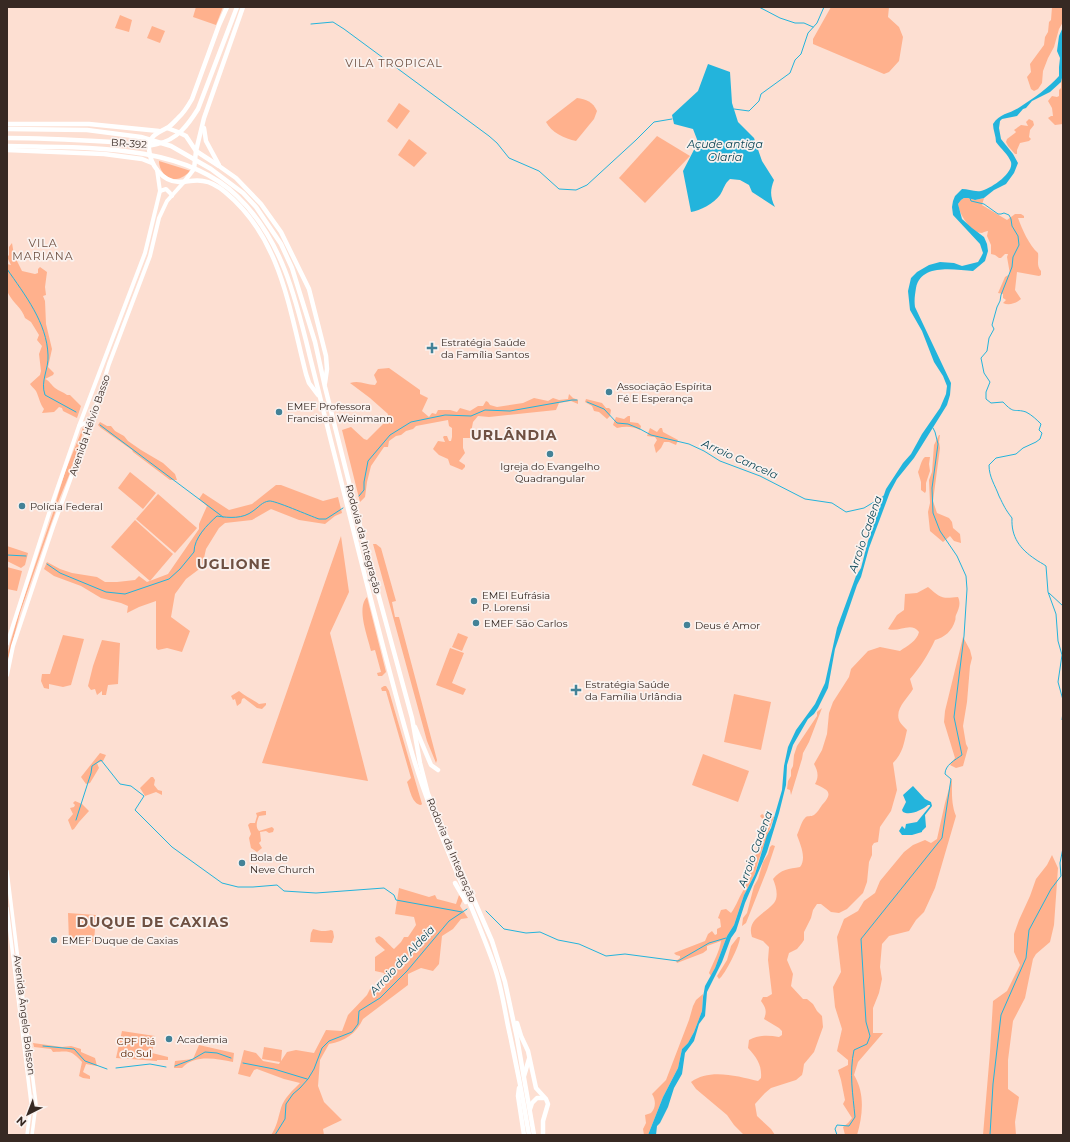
<svg xmlns="http://www.w3.org/2000/svg" width="1070" height="1142" font-family="Montserrat,sans-serif">
  <rect width="100%" height="100%" fill="#fddfd2"/>
  <g fill="#ffb18d">
    <polygon points="196,7 223,7 216,25 193,17"/>
    <polygon points="831,7 889,7 888,17 899,27 903,37 899,61 889,72 884,74 813,44 813,39"/>
    <polygon points="1052,7 1063,7 1063,22 1059,29 1054,47 1048,58 1043,71 1042,83 1038,89 1034,91 1031,89 1027,77 1031,72 1030,64 1044,45 1045,37 1048,32 1049,22 1051,20"/>
    <polygon points="120,15 132,20 129,32 115,28"/>
    <polygon points="152,26 165,31 160,43 147,38"/>
    <polygon points="1063,74 1063,124 1055,125 1048,118 1051,116 1053,116 1052,108 1048,101 1052,96 1057,97 1059,96 1059,90 1061,88 1061,82"/>
    <path d="M577,98C586,99 593,102 597,111L594,119L576,141C565,139 551,132 546,122Z"/>
    <polygon points="399,103 410,111 397,129 387,121"/>
    <polygon points="1029,119 1033,121 1034,125 1030,130 1029,137 1031,139 1029,141 1020,143 1017,150 1017,154 1015,154 1008,146 1006,142 1007,139 1015,133 1016,132 1014,130 1021,125 1028,126 1026,122"/>
    <polygon points="657,136 690,156 645,203 619,178"/>
    <polygon points="409,139 427,153 414,167 398,155"/>
    <path d="M159,161L191,171C187,174 181,179 176,179C166,180 159,170 159,161Z"/>
    <path d="M964,198H968L975,200L984,198L982,205L1007,220L1015,214H1021L1024,216V218H1018C1022,229 1029,245 1038,253C1039,260 1036,265 1041,271V275L1039,276L1017,272L1015,290L1021,299C1017,303 1009,306 1003,303L1006,300L1003,298V294L998,293L1005,277L1010,274L1007,257L1008,254H1005L1001,258H999L995,255L991,254V245L987,236L988,231C986,231 984,232 982,233C971,233 959,214 958,204L961,200Z"/>
    <path d="M12,243L14,255L22,271L35,274L38,273V269L40,267L47,272L45,287L46,295L43,296L45,301L46,324L52,349L48,367L54,373L53,375L45,379C50,381 51,385 55,388C59,391 63,392 67,395H70L81,406L77,418L63,411L62,408L59,407L54,412L42,413L44,409C40,404 39,397 36,391C34,388 31,386 30,384L40,375L41,371L39,354L42,346L37,340L39,335L31,322L25,318C22,308 13,303 8,293C5,287 7,271 7,264L11,265L7,257L9,255V247Z"/>
    <path d="M389,368L420,390V394L428,398L422,411L429,417L432,413L436,414L438,410H450L457,412L460,408L470,411L478,406H483L486,401L488,402L490,405L497,407L523,403L534,398L548,401L553,398L559,400L568,399L569,394L573,398L578,400V404L571,401L559,403L556,410L489,417L478,416L473,422L470,438H463V448L465,453L459,461L465,465V467L462,470L450,465L448,459L439,455L433,449L438,441L445,442L443,437L444,436H447L449,441H451L452,437V428L449,426L448,420L416,426L413,429L406,431L401,435L396,436L389,441L388,447H384L371,466L367,482L365,497L360,502L342,430L351,427L364,439L367,440L387,420L388,414L370,398L350,383C360,380 366,385 375,385L377,382L374,375L378,369Z"/>
    <polygon points="586,399 602,403 606,408 609,408 611,410 610,416 607,419 599,412 594,411 592,406 585,402"/>
    <path d="M628,416H630V422L638,423L641,426L640,430C633,426 625,426 617,428L613,425L616,417L624,419Z"/>
    <polygon points="100,422 107,426 111,426 115,431 124,436 128,441 141,450 163,463 175,474 177,480 170,480 133,452 132,450 101,428 98,425"/>
    <polygon points="84,425 85,426 70,473 56,507 55,505 65,472"/>
    <polygon points="650,428 657,432 660,428 662,428 663,432 678,440 676,445 669,442 664,442 661,448 656,453 654,445 657,440 655,437 647,436"/>
    <polygon points="939,435 940,435 939,442 940,448 933,501 937,513 949,518 952,522 953,528 960,534 961,543 954,541 950,536 943,542 930,531 928,512 930,503 929,480 932,472 934,445"/>
    <path d="M925,457H930L929,464L930,471L926,483V491L925,493L921,490V482L918,472C920,468 921,460 925,457Z"/>
    <polygon points="130,472 156,493 143,509 118,488"/>
    <polygon points="276,485 281,485 323,501 338,497 342,513 335,516 325,524 299,520 271,509 252,520 225,523 219,528 206,549 202,567 186,579 175,594 171,617 190,631 182,652 167,648 158,650 156,648 156,601 139,607 127,613 128,606 121,603 101,598 81,586 54,576 44,569 47,562 60,569 72,573 97,577 105,582 117,582 135,580 139,576 147,582 168,574 199,529 199,524 207,506 199,499 203,493 229,510 252,504"/>
    <polygon points="158,494 197,528 175,553 136,519"/>
    <polygon points="54,510 56,510 52,521 20,613 7,664 8,652 19,612"/>
    <polygon points="135,520 173,554 150,581 111,547"/>
    <polygon points="341,536 349,592 330,633 368,781 262,763"/>
    <polygon points="373,544 376,544 381,548 396,601 392,602 395,617 399,617 437,760 436,763 427,741"/>
    <polygon points="7,546 28,553 25,565 21,568 7,561"/>
    <polygon points="7,567 22,571 17,591 7,589"/>
    <path d="M928,587C941,598 941,599 958,597C961,603 959,609 956,615C955,617 956,619 955,621C952,631 945,637 935,640C928,655 921,666 910,679L913,689C908,698 895,708 899,720C900,723 904,727 907,730C904,743 903,753 893,763L897,790L891,811L880,827L878,842L874,843L872,846V855L869,862L867,882L863,893L847,909L839,913L831,912L821,904H817L813,910L811,918L804,932V940L802,943L797,949L789,953L787,960L793,974L791,986L803,999H807L813,1004L817,1011L822,1016L823,1027L814,1052L804,1064L803,1071L802,1075L796,1080L771,1088L765,1093L755,1104L757,1116L771,1129L775,1135H744L734,1125L727,1115L696,1089L691,1082C709,1068 738,1076 758,1081L761,1078C762,1065 757,1058 748,1048L749,1040C758,1035 768,1035 779,1037L782,1035V1031L779,1028L764,1019C767,1011 766,1008 761,1001L763,997H767L772,994L768,960L769,947L763,941L752,937C746,919 765,914 774,903C779,897 776,886 773,879C781,869 789,869 800,867C807,858 800,844 797,835C799,831 802,820 805,818C807,815 811,817 814,815C817,813 820,808 822,805C834,792 828,790 815,784C819,777 818,771 814,764L822,750L827,734L829,713L833,702L849,677L851,669L868,651L880,647L900,651C907,646 917,641 919,632C911,621 899,633 888,629L897,615L904,610L905,594L917,593Z"/>
    <path d="M367,597L386,672L382,676H378L377,673L381,672L375,650L371,651C368,637 356,608 367,597Z"/>
    <polygon points="458,633 468,637 462,651 452,647"/>
    <polygon points="63,635 84,639 71,685 63,687 49,684 49,689 44,688 41,681 42,674 50,674"/>
    <polygon points="963,637 970,650 972,658 970,666 967,702 963,726 966,744 968,748 963,766 956,768 950,765 955,758 944,722 945,711"/>
    <polygon points="102,640 120,643 118,684 108,685 106,695 102,695 102,691 97,695 95,689 91,690 88,686 93,666"/>
    <polygon points="450,648 464,653 452,683 466,689 463,695 436,685"/>
    <path d="M384,686H386L389,691L422,804L421,805C412,804 410,790 407,782L411,778L386,691H382L381,688Z"/>
    <path d="M239,691C245,696 252,699 259,704L266,703V705L262,709L257,708L244,698L242,699L241,703L237,706L235,699L233,700L231,696Z"/>
    <polygon points="734,694 771,702 761,750 724,742"/>
    <polygon points="822,708 809,742 803,753 802,759 801,762 791,795 790,790 787,789 788,781 791,776 791,770 793,766 794,755 797,746 817,716 817,712"/>
    <polygon points="100,753 106,755 103,761 97,763 99,768 90,783 86,784 81,777"/>
    <polygon points="703,754 749,771 738,802 692,785"/>
    <polygon points="151,777 153,777 155,780 154,785 158,790 162,791 162,795 156,792 145,796 140,788"/>
    <path d="M952,778C952,790 951,804 956,816L935,888L924,912L916,920L909,931L889,936L882,944L880,967L882,979L879,993L873,1008V1033H883L858,1062L854,1075C865,1093 863,1115 857,1135H845L843,1127L848,1123L852,1118L843,1104L845,1100L841,1080L838,1070L848,1065V1060L837,1051L842,1029L835,1007L833,987L841,972L837,937L844,919L858,911L864,901L875,893L880,881L904,852L913,845L925,840L931,843L937,839L945,803Z"/>
    <polygon points="75,801 82,804 89,811 79,822 74,829 72,830 68,820 73,814 70,808 74,807 75,805 73,803"/>
    <path d="M263,811H266V815L259,816C257,821 255,827 259,831L272,827L274,829L273,832L269,833L266,831L260,832L261,841L259,843L262,848L257,852L251,848L249,838L251,834L248,825L250,823H255L257,816L256,813Z"/>
    <path d="M762,814L765,816L769,815L774,817L758,862L755,874L744,895L734,925L727,936L715,968L711,976L709,973C713,963 720,950 721,941L707,946V950L703,953L677,963L676,961L680,958V956L676,955L674,953L705,941L708,934L712,931L715,935L717,934V929L721,927L720,919L718,918L721,910L726,909L731,913C737,905 739,896 745,888V885L741,882L743,876L749,869L750,871L753,863H749V860H752V857L756,855L758,848L755,846V843H759L766,834L764,832L763,833L762,831L765,822L760,816Z"/>
    <polygon points="772,845 775,846 767,870 746,923 742,926 743,918 747,913 754,886 758,879 763,862 768,854 770,847"/>
    <polygon points="1052,855 1058,868 1054,925 1050,942 1036,954 1033,959 1025,998 1013,1021 1008,1060 1008,1089 1019,1097 1015,1122 1016,1135 983,1135 990,1052 993,1001 1007,991 1020,965 1014,952 1014,934 1019,920 1030,896 1036,879 1047,865"/>
    <path d="M399,888L429,897L435,895L437,899L456,904L459,895L463,899L460,906L468,918L461,919L453,929L442,936L439,964L433,971L421,968L408,974V985L363,1019C356,1034 345,1041 329,1044L320,1060L318,1086L324,1102L342,1120L323,1129L324,1135H271C277,1127 278,1118 281,1108C284,1098 293,1090 300,1083L284,1079L257,1069L254,1070L250,1077L238,1074L244,1050L256,1053L263,1061L279,1064L280,1062L262,1059L264,1047L282,1050L281,1061L287,1052L296,1050L314,1053L326,1030L342,1031L348,1015L367,995L371,987L375,986L382,979L384,973L375,971V957L385,950L376,942L375,938L379,936C384,938 389,945 394,949L401,942L404,937H408L416,925L414,917L395,914Z"/>
    <polygon points="68,913 96,915 94,942 69,942"/>
    <path d="M313,929C320,931 324,932 331,930L333,931L334,937L332,943L310,942L311,933Z"/>
    <path d="M738,937H740C740,945 725,975 719,979L717,976L727,960L731,946Z"/>
    <path d="M703,994L702,1011L694,1032L688,1043L682,1049L678,1068L663,1097L648,1135H644L643,1129L646,1123L645,1115L651,1113C656,1108 656,1100 652,1094L666,1080L689,1020L693,1006L696,1000Z"/>
    <polygon points="122,1031 155,1036 152,1053 168,1057 168,1060 157,1060 157,1061 116,1058"/>
    <path d="M33,1043L62,1047L71,1046L81,1049V1052L95,1058L97,1066L86,1064L83,1072L90,1076V1079L83,1078L79,1076L82,1062C71,1050 70,1051 53,1052L51,1049L34,1047Z"/>
    <path d="M199,1045L234,1053L233,1062C217,1059 195,1054 182,1068H174L175,1061L193,1059Z"/>
  </g>
  <g fill="#23b4dc">
    <path d="M1063,27V74L1061,82L1050,92L1032,101L1026,108L1023,109L1017,116L1002,119L1000,121L999,128L1001,139L1013,154L1018,163L1014,173L1006,184L994,190L984,198L975,200L968,198H964L961,200L958,204L962,219L972,228L984,237L987,244L988,251L985,261L973,271C955,270 921,263 916,288C915,295 914,300 915,307L951,383L950,395L947,405L914,458L897,479L890,492L869,548L861,577L857,585L835,649L828,688L818,708L814,714L808,719L793,745L787,765L786,785L779,813L767,852L745,903L736,931L731,938L722,962L707,992L705,1016L699,1024L694,1041L685,1053L682,1074L674,1088L668,1107L660,1123L657,1126L656,1135H648L663,1097L678,1068L682,1049L688,1043L694,1032L702,1011L703,997L705,986L715,968L727,936L734,925L744,895L755,874L767,835L771,828L782,790L784,766L788,747L796,730L815,704L825,683L837,628L856,576L861,568L868,541L886,489L903,463L911,454L922,434L940,408L946,394L947,386L943,376L934,362L922,331L910,310L908,291L911,278L917,272L929,265L940,262L954,263L962,266L978,262L981,257L983,253L980,244L953,215L952,207L953,201L955,196L962,189C968,189 974,192 981,191C990,189 1014,174 1011,162C1008,154 1001,149 996,142C996,136 993,130 993,124C1000,113 1010,114 1020,107C1034,98 1048,88 1059,76V67L1060,58L1057,51L1059,36Z"/>
    <path d="M708,64L730,72L732,103L738,122L754,138L762,161L774,180C770,190 770,197 775,207L752,192L749,185L740,180L730,179C724,184 724,189 720,195C714,203 700,211 691,212L683,171L698,142L693,129L674,124L672,115L698,91Z"/>
    <path d="M913,786L925,799L931,802L932,806L925,815L926,827L922,831V832L912,835H902L899,831L902,826L905,829L906,824L917,822L930,806V805H928C922,810 910,816 903,812L902,810L906,802L903,795Z"/>
  </g>
  <g fill="none" stroke-linecap="round" stroke-linejoin="round">
    <g stroke="#23b4dc" stroke-width="1">
      <polyline points="759,7 780,18 795,23 804,23 813,27"/>
      <polyline points="311,24 333,22 344,29 489,136 497,143 509,158 539,171 559,189 576,190 587,185 636,140 654,122 672,119"/>
      <polyline points="734,109 749,111 759,101 761,94 790,73 795,60 801,54 808,33 817,23 824,7"/>
      <path d="M970,198L971,201L984,204L998,214H1001L1004,213L1009,215L1011,219L1012,226L1018,236L1019,245L1013,257L1012,267L1001,295L1000,301L997,307L992,325L994,329L989,338L987,351L981,358L984,373L990,382L986,392V399L991,403L1003,402C1015,415 1014,408 1026,412C1032,415 1037,420 1041,424L1039,430L1042,433L1040,439L1036,442L1023,448L1016,454L996,458L989,465C989,477 995,485 999,496C1004,506 1005,509 1012,518C1011,537 1020,549 1035,559C1039,562 1042,563 1046,566L1048,592L1056,614L1058,641L1062,655L1058,682L1063,700"/>
      <path d="M7,269C25,295 47,323 48,355C49,369 40,381 45,395L76,412"/>
      <polyline points="587,402 604,409 617,423 628,424 640,429 651,435 689,444 704,451 720,461 760,476 805,499 832,503 846,512 864,508 884,496"/>
      <polyline points="100,425 223,517"/>
      <polyline points="359,496 364,490 364,482 368,461 390,435 411,422 445,415 471,416 485,410 510,411 572,400 577,400"/>
      <polyline points="7,555 26,556"/>
      <path d="M47,564L60,573L106,592L125,594L169,579L180,569L194,552C194,538 207,525 217,516C229,518 243,519 253,511C259,507 262,502 269,501C274,500 310,516 319,519H326L343,508"/>
      <polyline points="1049,593 1063,606"/>
      <polyline points="1063,712 1062,720 1063,721"/>
      <polyline points="76,820 91,773 92,766 101,760 120,784 131,786 144,796 135,810 172,847 222,883 238,887 253,887 277,885 284,891 316,893 384,888 394,895 396,900 462,912"/>
      <polyline points="486,911 504,929 526,933 540,932 558,940 579,944 606,956 625,954 678,961 709,943 726,938"/>
      <polyline points="43,1046 74,1049 85,1061 107,1069"/>
      <polyline points="243,1063 274,1069 307,1079"/>
      <polyline points="175,1066 193,1059 205,1052 217,1053 231,1058"/>
      <polyline points="116,1068 150,1064 166,1067"/>
      <polyline points="275,1135 285,1119 286,1104 293,1094 300,1088 308,1079 314,1069 322,1048 329,1041 352,1032 358,1024 359,1011 380,998 407,971 449,921 467,909"/>
      <path d="M837,1135L835,1129L837,1125L849,1126L855,1117C853,1095 849,1073 854,1050L867,1044L870,1036L866,1022L861,939L942,838L951,779L945,774C945,765 955,760 962,755L954,717L964,636L967,589L966,576L957,556L940,531L933,513L932,488L938,444L935,432L933,428"/>
      <polyline points="990,1135 993,1084 1001,1015 1026,958 1029,930 1051,889 1061,876 1060,863 1063,848"/>
    </g>
    <g stroke="#fff" stroke-width="3.5">
      <polyline points="7,871 36,1104 32,1135"/>
      <polyline points="7,908 31,1103 27,1135"/>
    </g>
    <g stroke="#fff" stroke-width="4">
      <polyline points="160,191 166,189 170,193 172,196"/>
      <polyline points="79,426 85,423 89,428"/>
      <polyline points="7,644 52,504 79,426 145,253 160,191 157,170"/>
      <polyline points="7,675 13,646 53,527 89,428 109,364 150,256 159,218 167,201 184,182"/>
    </g>
    <g stroke="#fff" stroke-width="4.5">
      <path d="M227,7L219,25L192,99C188,106 184,113 178,118C175,121 171,126 167,128C157,133 148,137 149,149C150,164 162,182 179,182C187,182 195,179 203,181C211,182 219,187 225,192C281,238 289,308 306,374L309,383L318,395"/>
      <polyline points="7,124 89,124 159,131"/>
      <polyline points="167,128 178,132 186,136 196,151 219,166 236,178 261,204 281,232 309,289 326,356 327,369 325,383"/>
      <polyline points="204,128 206,141 219,165"/>
      <polyline points="7,129 87,130 141,137 171,146 211,169 243,193 256,207 281,244 292,268 315,342 325,387 364,542 412,718 420,763 428,794 492,941 505,982 517,1038 534,1135"/>
      <path d="M7,138C42,138 77,140 112,142C126,143 143,148 157,144C177,140 188,125 198,109L237,7"/>
      <path d="M7,146C80,148 181,142 237,196C282,239 296,299 310,357C317,385 324,413 331,441C357,543 381,645 410,746C431,822 468,892 494,965C501,985 504,1006 508,1026C516,1062 523,1098 529,1135"/>
      <polyline points="7,150 104,154 142,159 152,163"/>
      <polyline points="184,182 194,169 196,151 204,118 243,7"/>
      <polyline points="415,727 431,765 438,770"/>
      <polyline points="455,883 466,902"/>
      <polyline points="517,1023 521,1036 528,1051 536,1088 546,1099 548,1104 543,1121 543,1135"/>
      <polyline points="524,1076 529,1059"/>
      <polyline points="519,1088 518,1096 524,1135"/>
      <polyline points="530,1109 532,1103 537,1098 544,1098"/>
    </g>
  </g>
  <g fill="#438297" stroke="#faf2ef" stroke-width="1.5">
    <path d="M430 342h4v4h4v4h-4v4h-4v-4h-4v-4h4z"/>
    <circle cx="609" cy="392" r="4"/>
    <circle cx="279" cy="412" r="4"/>
    <circle cx="550" cy="454" r="4"/>
    <circle cx="22" cy="506" r="4"/>
    <circle cx="474" cy="601" r="4"/>
    <circle cx="476" cy="623" r="4"/>
    <circle cx="687" cy="625" r="4"/>
    <path d="M574 684h4v4h4v4h-4v4h-4v-4h-4v-4h4z"/>
    <circle cx="242" cy="863" r="4"/>
    <circle cx="54" cy="940" r="4"/>
    <circle cx="169" cy="1039" r="4"/>
  </g>
  <g text-anchor="middle" stroke-width="3.5" stroke-linejoin="round" paint-order="stroke">
    <g font-size="10" fill="#372923" stroke="#faf2ef">
      <text transform="translate(129 143) rotate(4)" y="4">BR-392</text>
      <text transform="translate(89 425) rotate(-71)" y="4">Avenida Hélvio Basso</text>
      <text transform="translate(364 539) rotate(75)" y="4">Rodovia da Integração</text>
      <text transform="translate(452 850) rotate(67)" y="4">Rodovia da Integração</text>
      <text transform="translate(25 1015) rotate(83)" y="4">Avenida Ângelo Bolsson</text>
    </g>
    <g font-size="10" fill="#372923" stroke="#faf2ef" text-anchor="start">
      <text x="441" y="346">Estratégia Saúde<tspan x="441" dy="12">da Família Santos</tspan></text>
      <text x="617" y="390">Associação Espírita<tspan x="617" dy="12">Fé E Esperança</tspan></text>
      <text x="287" y="410">EMEF Professora<tspan x="287" dy="12">Francisca Weinmann</tspan></text>
      <text x="550" y="470" text-anchor="middle">Igreja do Evangelho<tspan x="550" dy="12">Quadrangular</tspan></text>
      <text x="30" y="510">Polícia Federal</text>
      <text x="482" y="599">EMEI Eufrásia<tspan x="482" dy="12">P. Lorensi</tspan></text>
      <text x="484" y="627">EMEF São Carlos</text>
      <text x="695" y="629">Deus é Amor</text>
      <text x="585" y="688">Estratégia Saúde<tspan x="585" dy="12">da Família Urlândia</tspan></text>
      <text x="250" y="861">Bola de<tspan x="250" dy="12">Neve Church</tspan></text>
      <text x="62" y="944">EMEF Duque de Caxias</text>
      <text x="177" y="1043">Academia</text>
    </g>
    <g font-size="10" fill="#5c2301" stroke="#faf2ef">
      <text x="136" y="1045">CPF Piá<tspan x="136" dy="12">do Sul</tspan></text>
    </g>
    <g font-size="11" letter-spacing="1" fill="#6e5042" stroke="#faf2ef">
      <text x="394" y="67">VILA TROPICAL</text>
      <text x="43" y="247">VILA<tspan x="43" dy="13">MARIANA</tspan></text>
    </g>
    <g font-size="11" font-style="italic" fill="#0a4555" stroke="#faf2ef">
      <text x="725" y="148">Açude antiga<tspan x="725" dy="13">Olaria</tspan></text>
      <text transform="translate(740 459) rotate(24)" y="4">Arroio Cancela</text>
      <text transform="translate(865 534) rotate(-71)" y="4">Arroio Cadena</text>
      <text transform="translate(755 849) rotate(-70)" y="4">Arroio Cadena</text>
      <text transform="translate(402 960) rotate(-47)" y="4">Arroio da Aldeia</text>
    </g>
    <g font-size="14" font-weight="bold" letter-spacing="1" fill="#6e5042" stroke="#faf2ef">
      <text x="514" y="440">URLÂNDIA</text>
      <text x="234" y="569">UGLIONE</text>
      <text x="153" y="927">DUQUE DE CAXIAS</text>
    </g>
  </g>
  <rect width="1070" height="1142" fill="none" stroke="#372923" stroke-width="16"/>
  <g transform="translate(28 1114) rotate(222)" stroke="#faf2ef" stroke-width="3" paint-order="stroke">
  <path d="M0-3L7 15L0 10L-7 15Z" fill="#372923"/>
  <text y="-6" font-size="11" font-weight="bold" text-anchor="middle" fill="#372923">N</text>
  </g>
</svg>
